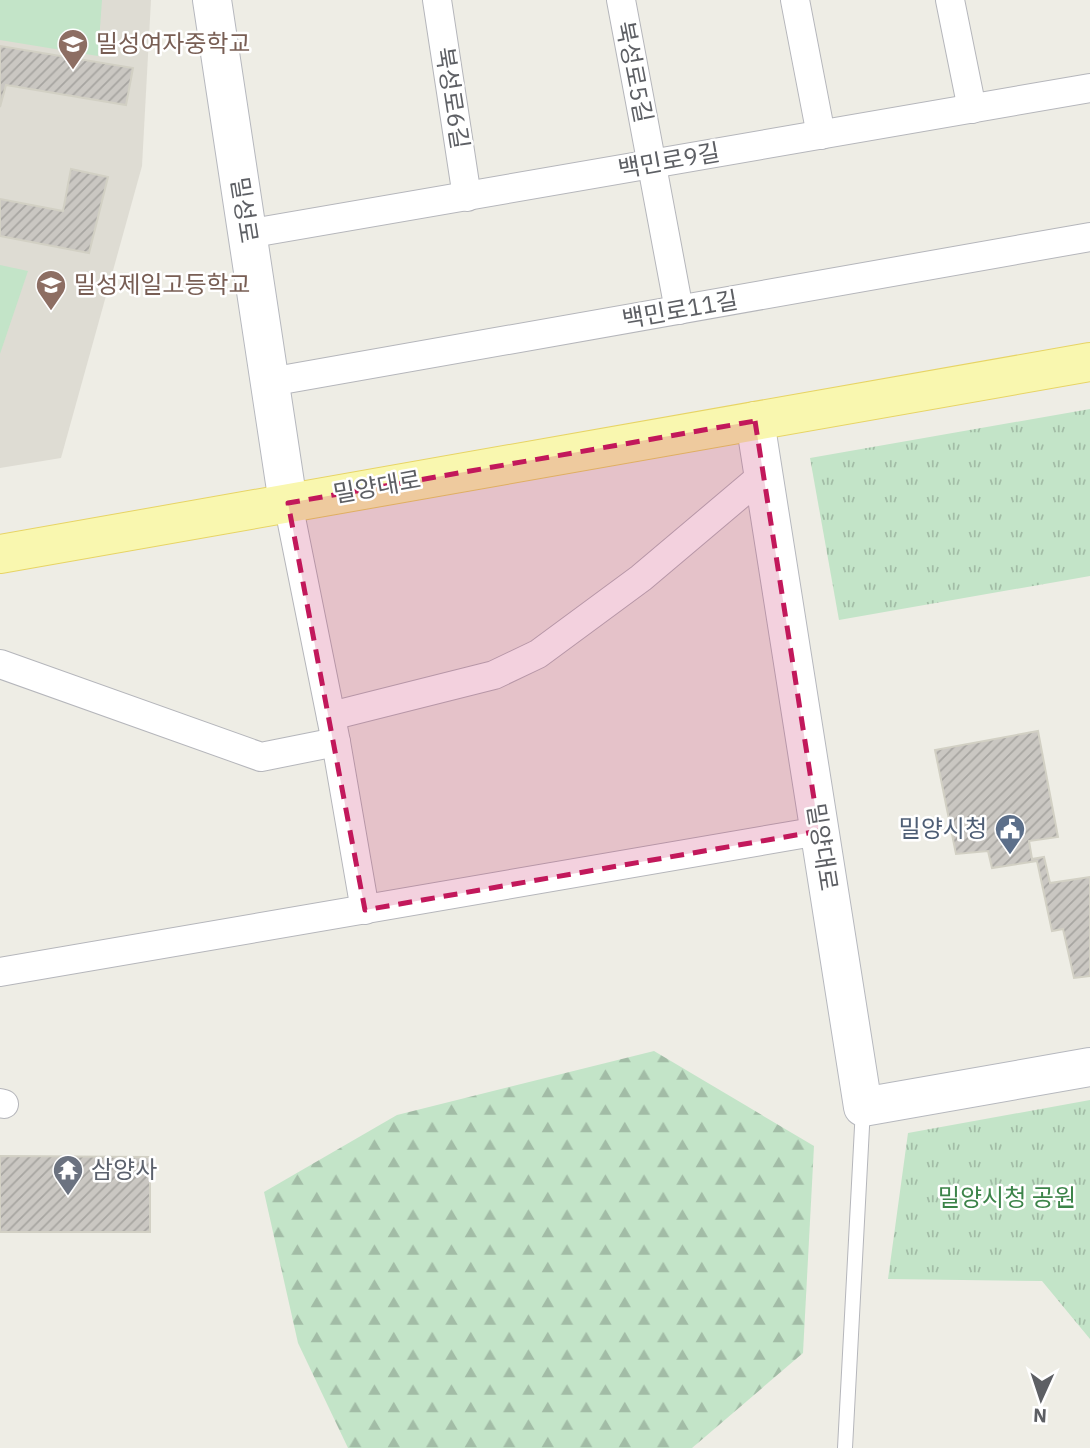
<svg xmlns="http://www.w3.org/2000/svg" width="1090" height="1448" font-family="'IBM Plex Sans','Noto Sans KR',sans-serif">
  <defs>
    <pattern id="forest-firs" width="22" height="20" patternUnits="userSpaceOnUse" patternTransform="scale(1.75)"><rect width="22" height="20" fill="#c3e4c8"/><path d="M5 1l3.5 6h-7zM16 11l3.5 6h-7z" fill="#a2bca6"/></pattern>
    <pattern id="park-tufts" width="24" height="20" patternUnits="userSpaceOnUse" patternTransform="scale(1.75)"><rect width="24" height="20" fill="#c3e4c8"/><path d="M3 7l-1-3M5 7V3M7 7l1-3M15 17l-1-3M17 17v-4M19 17l1-3" fill="none" stroke="#a2bca6"/></pattern>
    <pattern id="building-hatch" width="6" height="6" patternUnits="userSpaceOnUse" patternTransform="scale(1.75)"><rect width="6" height="6" fill="#cac7c2"/><path d="M-1 1l2-2M0 6l6-6M5 7l2-2" fill="none" stroke="#a7a5a1"/></pattern>
  </defs>
  <rect width="100%" height="100%" fill="#eeede5"/>
  <polygon fill="#dedcd3" points="0,0 151,0 142,166 61,458 0,468"/>
  <g fill="#c3e4c8">
    <polygon points="0,0 102,0 98,56 0,40"/>
    <polygon points="0,265 28,271 0,354"/>
  </g>
  <polygon fill="url(#forest-firs)" points="654,1051 814,1146 803,1353 692,1448 348,1448 298,1343 264,1192 397,1115"/>
  <g fill="url(#park-tufts)">
    <polygon points="1090,409 1090,576 839,620 810,458"/>
    <polygon points="1090,1100 1090,1339 1042,1281 888,1279 908,1133"/>
  </g>
  <g fill="url(#building-hatch)" stroke="#d2d0c4" stroke-width="2">
    <polygon points="0,46 133,68 126,105 6,85 0,107"/>
    <polygon points="71,169 108,177 89,253 0,236 0,199 63,211"/>
    <polygon points="1038,731 1058,837 1029,841 1032,859 1044,857 1050,883 1090,877 1090,976 1074,978 1063,929 1052,931 1037,861 992,868 988,851 956,854 935,750"/>
    <polygon points="0,1156 150,1157 150,1232 0,1232"/>
  </g>
  <g fill="none" stroke-linecap="round" stroke-linejoin="round">
    <g stroke="#b5b6bb" stroke-width="16">
      <polyline id="lane" points="845,1448 863,1108"/>
    </g>
    <g stroke="#b5b6bb" stroke-width="30">
      <g id="street">
        <polyline points="437,0 467,197"/>
        <polyline points="621,0 679,310"/>
        <polyline points="795,0 821,135"/>
        <polyline points="950,0 972,109"/>
        <polyline points="247,234 1090,88"/>
        <polyline points="270,382 1090,237"/>
        <polyline points="288,503 336,742 365,910"/>
        <polyline points="0,664 261,757 336,742"/>
        <polyline points="331,716 494,675 538,654 641,578 763,475"/>
        <polyline points="0,972 819,831"/>
        <polyline points="0,1103 4,1104"/>
      </g>
    </g>
    <g stroke="#b6b8be" stroke-width="40">
      <g id="secondary">
        <polyline points="212,0 288,503"/>
        <polyline points="755,421 863,1107 1090,1067"/>
      </g>
    </g>
    <g stroke="#e7d465" stroke-width="40">
      <polyline id="primary" points="0,554 1090,362"/>
    </g>
    <use href="#lane" stroke="#fff" stroke-width="14"/>
    <use href="#street" stroke="#fff" stroke-width="28"/>
    <use href="#secondary" stroke="#fff" stroke-width="38"/>
    <use href="#primary" stroke="#f9f7af" stroke-width="38"/>
  </g>
  <path fill="#c2185b" fill-opacity="0.2" stroke="#c2185b" stroke-width="5" stroke-dasharray="14 9" stroke-linejoin="round" d="M755,421L819,831L365,910L288,503Z"/>
  <defs>
    <g id="school-pin" transform="scale(1.575)"><path d="M0 17L-7.5 6A9.5 9.5 0 1 1 7.5 6Z" fill="#8d6e63" stroke="#fff"/><path d="M0-5L7-2L0 1L-7-2ZM-4 1L0 2.5L4 1V4Q0 6-4 4Z" fill="#fff"/></g>
    <g id="civic-pin" transform="scale(1.575)"><path d="M0 17L-7.5 6A9.5 9.5 0 1 1 7.5 6Z" fill="#5c6f8a" stroke="#fff"/><path d="M-.6-6.5H3V-4.5H.6V-3L4-1V1h2V6H-6V1h2V-1L-.6-3ZM-1.2 2.5V6h2.4V2.5Z" fill="#fff"/></g>
    <g id="temple-pin" transform="scale(1.575)"><path d="M0 17L-7.5 6A9.5 9.5 0 1 1 7.5 6Z" fill="#6b7280" stroke="#fff"/><path d="M0-6L5-2H3V0L6.5 2.5H4V6H1.5V3h-3V6H-4V2.5H-6.5L-3 0V-2H-5Z" fill="#fff"/></g>
  </defs>
  <g fill-rule="evenodd">
    <use href="#school-pin" x="73" y="44"/>
    <use href="#school-pin" x="51" y="285"/>
    <use href="#civic-pin" x="1010" y="829"/>
    <use href="#temple-pin" x="68" y="1170"/>
  </g>
  <g text-anchor="middle" stroke-width="5" stroke-linejoin="round" paint-order="stroke">
    <g font-size="24" fill="#785e54" stroke="#fff" text-anchor="start">
      <text x="96" y="52">밀성여자중학교</text>
      <text x="74" y="293">밀성제일고등학교</text>
    </g>
    <g font-size="24" fill="#5d5f64" stroke="#fff">
      <text transform="translate(634 72) rotate(79)" y="8">북성로5길</text>
      <text transform="translate(452 98) rotate(81)" y="8">북성로6길</text>
      <text transform="translate(669 161) rotate(-10)" y="8">백민로9길</text>
      <text transform="translate(244 210) rotate(81)" y="8">밀성로</text>
      <text transform="translate(680 310) rotate(-10)" y="8">백민로11길</text>
      <text transform="translate(377 487) rotate(-10)" y="8">밀양대로</text>
      <text transform="translate(822 847) rotate(81)" y="8">밀양대로</text>
    </g>
    <g font-size="24" fill="#4e5e75" stroke="#fff" text-anchor="end">
      <text x="987" y="837">밀양시청</text>
    </g>
    <g font-size="24" fill="#5b616d" stroke="#fff" text-anchor="start">
      <text x="91" y="1178">삼양사</text>
    </g>
    <g font-size="24" fill="#3c8449" stroke="#fff">
      <text x="1007" y="1206">밀양시청 공원</text>
    </g>
  </g>
  <g transform="translate(1041 1399) rotate(183)" stroke="#ffffff" stroke-width="5" paint-order="stroke">
  <path d="M0-5L12 26L0 18L-12 26Z" fill="#5d5f64"/>
  <text y="-10" font-size="19" font-weight="bold" text-anchor="middle" fill="#5d5f64">N</text>
  </g>
</svg>
